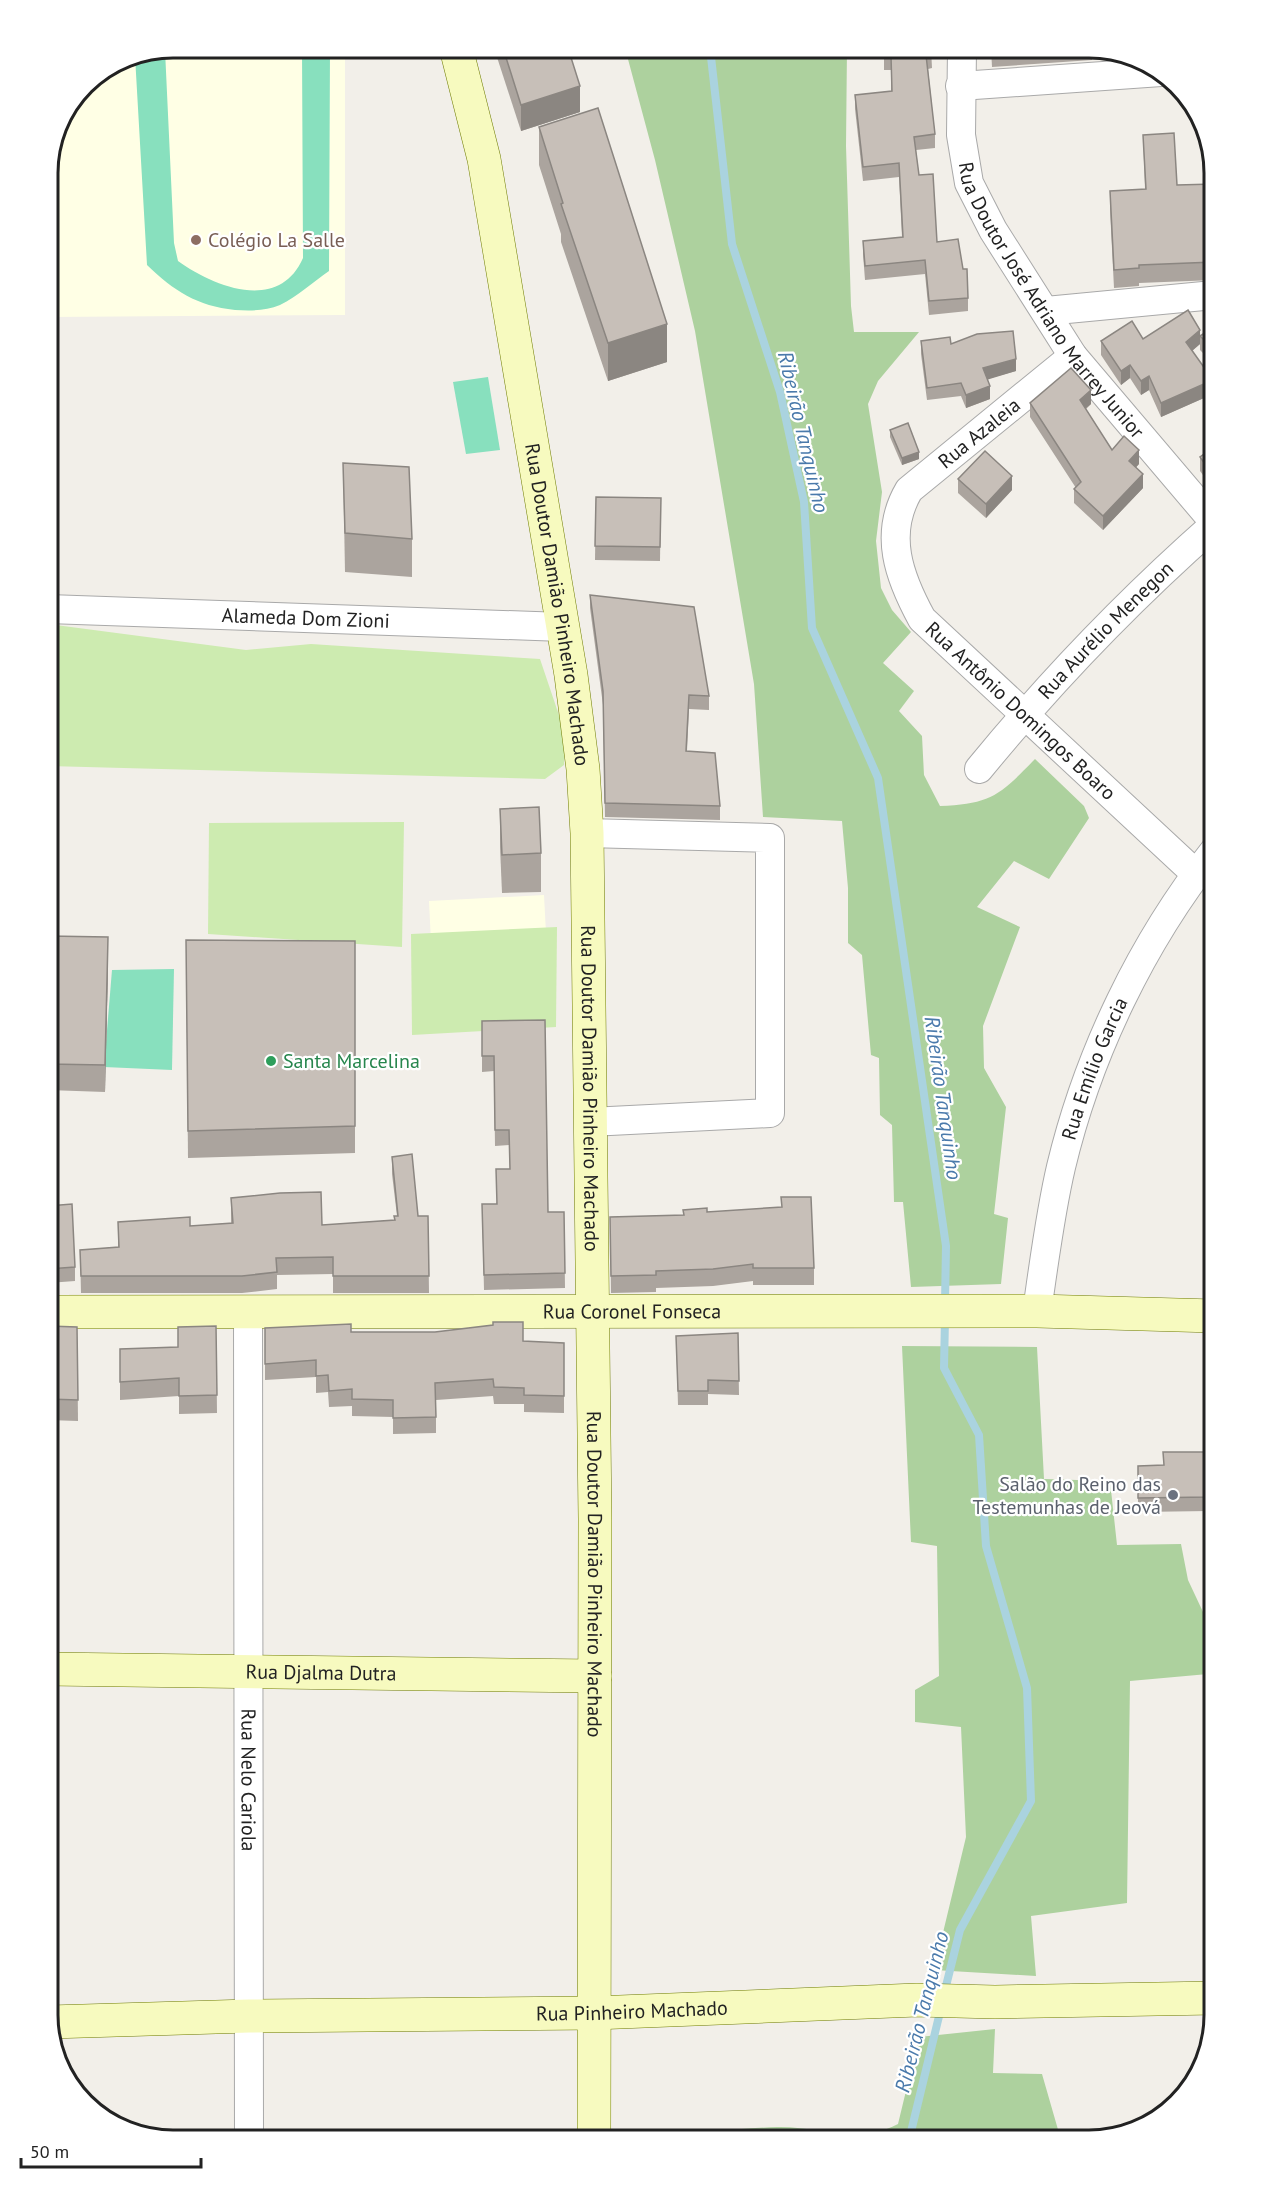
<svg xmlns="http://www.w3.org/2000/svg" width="1262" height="2188" font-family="'PT Sans',sans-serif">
  <rect width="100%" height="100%" fill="#f2efe9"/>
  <g fill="#ffffe5">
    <polygon points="173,48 345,48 345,315 48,317 48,165 58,125 85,84 125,57"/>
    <polygon points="544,895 547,952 431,942 429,901"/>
  </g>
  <g fill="#cdebb0">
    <polygon points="48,624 246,650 311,644 540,659 566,736 564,765 545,779 48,766"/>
    <polygon points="404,822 402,947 208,934 209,823"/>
    <polygon points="557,927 556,1027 412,1035 411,934"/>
  </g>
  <g fill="#add19e">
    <path d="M625,48H847L846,146L851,306L854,332H919L878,381L868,404L882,492L876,541L881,588L892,610L911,632L883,663L914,691L899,711L922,736L924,775L940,806C991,804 1000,795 1035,759L1084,806L1089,818L1049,879L1014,861L977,907L1020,927L983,1026L984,1068L1006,1107L994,1214L1008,1218L1001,1284L911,1287L903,1202H894L892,1125L880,1115L879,1058L871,1055L862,955L848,943V888L842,821L763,817L754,684L695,331L655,160Z"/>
    <polygon points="902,1346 1037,1347 1044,1479 1110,1481 1117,1545 1181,1544 1188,1580 1203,1612 1208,1674 1130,1681 1127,1903 1031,1916 1036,1976 934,1970 966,1837 961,1727 915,1722 915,1690 939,1676 937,1546 911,1542"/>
    <path d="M995,2029L993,2073L1042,2074L1061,2140H662V2137C700,2134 739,2128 777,2127C821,2126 855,2146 898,2124L919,2037Z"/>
  </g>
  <g fill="#88e0be">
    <path d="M302,48H330L329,271C313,282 298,296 280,305C266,311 250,311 235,310C197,306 174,291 147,265L135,56L165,50L174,243L178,261C214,287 279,313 303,258Z"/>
    <polygon points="488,377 500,450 466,454 453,382"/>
    <polygon points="174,969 172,1070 104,1067 112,970"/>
  </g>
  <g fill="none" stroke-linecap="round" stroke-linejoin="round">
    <g stroke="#aad3df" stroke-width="8">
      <polyline points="710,48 732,244 780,392 804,502 812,628 878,778 946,1246 945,1303"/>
      <polyline points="944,1994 960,1930 1031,1801 1027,1688 986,1546 979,1435 944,1368 945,1318"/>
      <polyline points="909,2140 941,2008"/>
    </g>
    <g stroke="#a9a9a9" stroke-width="30">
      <g id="street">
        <path id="s1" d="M962,48L961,135L969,183L993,230L1073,356L1214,522"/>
        <polyline points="960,86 1161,72"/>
        <polyline points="1046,311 1214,295"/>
        <path id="s2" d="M1073,356L909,490C883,534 899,577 922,619L1196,874"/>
        <path id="s3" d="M48,609L563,627"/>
        <path id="s4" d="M979,769C1051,681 1129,600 1214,525"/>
        <polyline points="587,833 770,838 770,1113 590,1122"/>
        <path id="s5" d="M1037,1311C1044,1263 1050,1214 1061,1167C1088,1054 1142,942 1214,851"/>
        <path id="s6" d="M248,1312L249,2140"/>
      </g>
    </g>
    <g stroke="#707d05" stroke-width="34">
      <g id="secondary">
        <path id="s7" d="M456,48L484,159L571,675L583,769L587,833L595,1519L594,2140"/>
        <path id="s8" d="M48,1312L1037,1311L1214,1316"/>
        <path id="s9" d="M48,1669L595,1676"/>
        <path id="s10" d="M50,2022L249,2016L594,2013L917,2000L995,2002L1214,1998"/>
      </g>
    </g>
    <use href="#street" stroke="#fff" stroke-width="28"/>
    <use href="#secondary" stroke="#f7fabf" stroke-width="33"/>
  </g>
  <g fill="#aba49e">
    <polygon points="494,48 568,48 580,112 521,131"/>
    <polygon points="884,48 931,48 932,68 928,69 935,134 935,148 916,150 919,175 937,242 968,298 968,311 929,315 925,274 865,280 863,254 863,241 902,237 899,177 863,181 855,109 855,95 891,91 891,70 884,70"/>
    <polygon points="991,48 1092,48 1092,60 992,67"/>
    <polygon points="539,127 667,362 608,381 561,242 561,234 539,165"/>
    <polygon points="1143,135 1177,185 1214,184 1214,280 1139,283 1139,286 1114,288 1110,209 1110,191 1145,189"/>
    <polygon points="1214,327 1214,364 1200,350 1200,344 1192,351 1213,394 1161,417 1149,390 1141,395 1130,378 1121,385 1101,355 1101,341 1200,336"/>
    <polygon points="921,341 951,344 1016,371 987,379 990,399 966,408 961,396 927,400 921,354"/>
    <polygon points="1030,403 1091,404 1086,409 1112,450 1139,464 1136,467 1143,488 1103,530 1074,503 1074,489 1076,488 1030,417"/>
    <polygon points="890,430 919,459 902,465 890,437"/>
    <polygon points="1214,447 1214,490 1200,471 1200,457"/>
    <polygon points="343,463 412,539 412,577 345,572"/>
    <polygon points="958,479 1012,490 986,518 958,493"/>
    <polygon points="596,497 661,498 660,561 595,560"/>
    <polygon points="590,595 709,696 709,710 689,709 687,751 720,806 720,820 605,817 603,705 590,608"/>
    <polygon points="500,809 541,853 541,892 502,893 500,847"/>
    <polygon points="48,936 108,964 105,1092 48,1090"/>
    <polygon points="186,940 355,941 355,1153 188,1158"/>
    <polygon points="482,1021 548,1212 564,1212 565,1288 484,1290 482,1204 496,1204 510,1169 509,1145 495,1146 494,1071 482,1072"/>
    <polygon points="392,1157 418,1216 428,1216 429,1293 333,1293 333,1274 277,1275 277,1289 242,1293 81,1293 80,1250 118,1247 118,1222 190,1226 231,1223 231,1198 322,1225 394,1220 397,1216 392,1174"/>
    <polygon points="48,1206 75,1267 75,1281 48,1283"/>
    <polygon points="707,1212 814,1268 814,1285 753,1285 753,1281 713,1286 656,1288 656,1292 611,1293 610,1217 683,1215"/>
    <polygon points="48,1326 77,1327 78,1421 48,1420"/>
    <polygon points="216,1326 217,1413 179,1414 179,1396 120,1400 120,1349 178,1347"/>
    <polygon points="265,1328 523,1341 564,1343 564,1413 524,1412 524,1404 494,1404 493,1396 436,1400 436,1433 393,1434 393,1417 352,1416 352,1406 329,1407 328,1392 316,1393 316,1377 265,1380"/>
    <polygon points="738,1333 739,1395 708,1394 708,1405 678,1405 676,1336"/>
    <polygon points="1208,1452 1209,1511 1138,1512 1138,1466 1163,1465"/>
  </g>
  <g fill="#8b8681">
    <polygon points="580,86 580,112 521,131 521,105"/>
    <polygon points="667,324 667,362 608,381 608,343"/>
    <polygon points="1200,330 1200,344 1186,356 1186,342"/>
    <polygon points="1016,359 1016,371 983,381 983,368"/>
    <polygon points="1130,365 1130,378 1121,385 1121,371"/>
    <polygon points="1149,376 1149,390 1141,395 1141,381"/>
    <polygon points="1213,380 1213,394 1161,417 1161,403"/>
    <polygon points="990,386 990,399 966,408 966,395"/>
    <polygon points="1091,390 1091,404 1080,413 1080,400"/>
    <polygon points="1139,450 1139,464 1129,475 1129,461"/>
    <polygon points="919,452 919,459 902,465 902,458"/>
    <polygon points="1143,474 1143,488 1103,530 1103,516"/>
    <polygon points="1012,476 1012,490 986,518 986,504"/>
    <polygon points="108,937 108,964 105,1092 105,1065"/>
  </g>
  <g fill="#c7bfb8" stroke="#8b8681" stroke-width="1.5">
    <polygon points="503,48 568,48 580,86 521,105"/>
    <polygon points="884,48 931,48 932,55 926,55 935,134 914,137 919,175 933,174 937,242 958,239 963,269 967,269 968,298 929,301 925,260 865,266 863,241 903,237 899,163 863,167 855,95 892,91 891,56 884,56"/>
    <polygon points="992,48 1065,48 992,53"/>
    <polygon points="598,108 667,324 608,343 561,204 563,203 539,127"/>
    <polygon points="1174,133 1177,185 1214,184 1214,262 1139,265 1139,268 1114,270 1110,191 1146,189 1143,135"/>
    <polygon points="1188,310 1200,330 1186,342 1213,380 1161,403 1149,376 1141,381 1130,365 1121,371 1101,341 1132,321 1143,339"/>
    <polygon points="1214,327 1214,350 1200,336"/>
    <polygon points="1013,331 1016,359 983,368 990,386 966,395 961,383 927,388 921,341 950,337 951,344 977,334"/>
    <polygon points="1071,368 1091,390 1080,400 1112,450 1124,436 1139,450 1129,461 1143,474 1103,516 1074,489 1081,482 1030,403"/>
    <polygon points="908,423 919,452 902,458 890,430"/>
    <polygon points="1214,447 1214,477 1200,457"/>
    <polygon points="985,451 1012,476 986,504 958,479"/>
    <polygon points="343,463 409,467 412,539 345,533"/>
    <polygon points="596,497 661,498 660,547 595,546"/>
    <polygon points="590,595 694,607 709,696 689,695 686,751 715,753 720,806 605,803 603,691"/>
    <polygon points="539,807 541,853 502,855 500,809"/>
    <polygon points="48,936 108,937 105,1065 48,1064"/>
    <polygon points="186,940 355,941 355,1126 188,1131"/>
    <polygon points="545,1020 548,1212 564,1212 565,1273 484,1275 482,1204 497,1204 496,1169 510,1169 509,1130 495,1130 494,1056 482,1056 482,1021"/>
    <polygon points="412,1154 418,1216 428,1216 429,1276 333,1276 333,1257 276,1258 277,1272 242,1276 81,1276 80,1250 119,1247 118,1222 190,1217 190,1226 233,1223 231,1198 280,1193 321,1192 322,1225 395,1220 394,1216 398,1216 392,1157"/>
    <polygon points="781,1197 811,1197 814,1268 753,1268 753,1264 713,1269 656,1271 656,1275 611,1276 610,1217 684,1215 683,1210 707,1208 707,1212 782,1207"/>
    <polygon points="72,1204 75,1267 48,1269 48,1206"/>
    <polygon points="493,1322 523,1322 523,1341 564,1343 564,1396 524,1395 524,1388 494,1387 493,1379 435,1383 436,1417 393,1418 393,1400 352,1399 352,1389 329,1391 328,1375 316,1376 316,1360 265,1364 265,1328 351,1324 351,1332 435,1332 493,1325"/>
    <polygon points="48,1326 77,1327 78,1400 48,1399"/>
    <polygon points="216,1326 217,1395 179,1396 179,1378 120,1382 120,1349 178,1347 178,1327"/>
    <polygon points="738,1333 739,1381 708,1380 708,1391 678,1391 676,1336"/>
    <polygon points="1163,1452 1208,1452 1209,1497 1138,1498 1138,1466 1164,1465"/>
  </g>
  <circle fill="#8d6e63" stroke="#fff" stroke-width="2" cx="196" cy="240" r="6"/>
  <circle fill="#2e9e5b" stroke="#fff" stroke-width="2" cx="271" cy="1061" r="6"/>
  <circle fill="#6b7280" stroke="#fff" stroke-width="2" cx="1173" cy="1495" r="6"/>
  <g text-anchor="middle" stroke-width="4.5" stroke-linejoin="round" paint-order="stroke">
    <g font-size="20" fill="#785e54" stroke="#fff" text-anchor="start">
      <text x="208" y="247">Colégio La Salle</text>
    </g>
    <g font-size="20" fill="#222" stroke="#fff">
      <text dy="7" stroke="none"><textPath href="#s1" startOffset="278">Rua Doutor José Adriano Marrey Junior</textPath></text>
      <text transform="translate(979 433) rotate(-39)" y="7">Rua Azaleia</text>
      <text dy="7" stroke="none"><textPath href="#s7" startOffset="566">Rua Doutor Damião Pinheiro Machado</textPath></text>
      <text dy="7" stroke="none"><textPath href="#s3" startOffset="258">Alameda Dom Zioni</textPath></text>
      <text dy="7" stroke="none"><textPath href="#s4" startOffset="188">Rua Aurélio Menegon</textPath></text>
      <text dy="7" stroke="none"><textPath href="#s2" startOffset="483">Rua Antônio Domingos Boaro</textPath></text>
      <text dy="7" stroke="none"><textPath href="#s5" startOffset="250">Rua Emílio Garcia</textPath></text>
      <text dy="7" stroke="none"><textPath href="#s7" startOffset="1052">Rua Doutor Damião Pinheiro Machado</textPath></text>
      <text dy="7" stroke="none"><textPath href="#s8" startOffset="584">Rua Coronel Fonseca</textPath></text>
      <text dy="7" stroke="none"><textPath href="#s7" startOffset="1538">Rua Doutor Damião Pinheiro Machado</textPath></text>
      <text dy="7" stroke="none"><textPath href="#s9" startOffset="273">Rua Djalma Dutra</textPath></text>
      <text dy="7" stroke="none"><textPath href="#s6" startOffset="468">Rua Nelo Cariola</textPath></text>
      <text dy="7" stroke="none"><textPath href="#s10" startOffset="582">Rua Pinheiro Machado</textPath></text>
    </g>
    <g font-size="20" fill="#27864d" stroke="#fff" text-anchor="start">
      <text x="283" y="1068">Santa Marcelina</text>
    </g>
    <g font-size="20" fill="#5b616d" stroke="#fff" text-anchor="end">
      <text x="1161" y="1491">Salão do Reino das<tspan x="1161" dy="23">Testemunhas de Jeová</tspan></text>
    </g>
    <g font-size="21" font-style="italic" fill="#4a7aab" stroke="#fff">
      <text transform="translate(803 432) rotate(77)" y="7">Ribeirão Tanquinho</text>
      <text transform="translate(943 1098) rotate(82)" y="7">Ribeirão Tanquinho</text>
      <text transform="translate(922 2012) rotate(-76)" y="7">Ribeirão Tanquinho</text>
    </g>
  </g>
  <path d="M0 0H1262V2188H0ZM173 58H1089A115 115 0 0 1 1204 173V2015A115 115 0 0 1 1089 2130H173A115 115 0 0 1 58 2015V173A115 115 0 0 1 173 58Z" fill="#fff" fill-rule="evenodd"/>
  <path fill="none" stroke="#222" stroke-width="3" d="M173 58H1089A115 115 0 0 1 1204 173V2015A115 115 0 0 1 1089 2130H173A115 115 0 0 1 58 2015V173A115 115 0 0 1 173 58Z"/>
  <path d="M21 2158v9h180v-9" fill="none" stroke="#222222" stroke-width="3"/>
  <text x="30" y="2158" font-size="18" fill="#222222" stroke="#ffffff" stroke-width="4.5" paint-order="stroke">50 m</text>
</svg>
